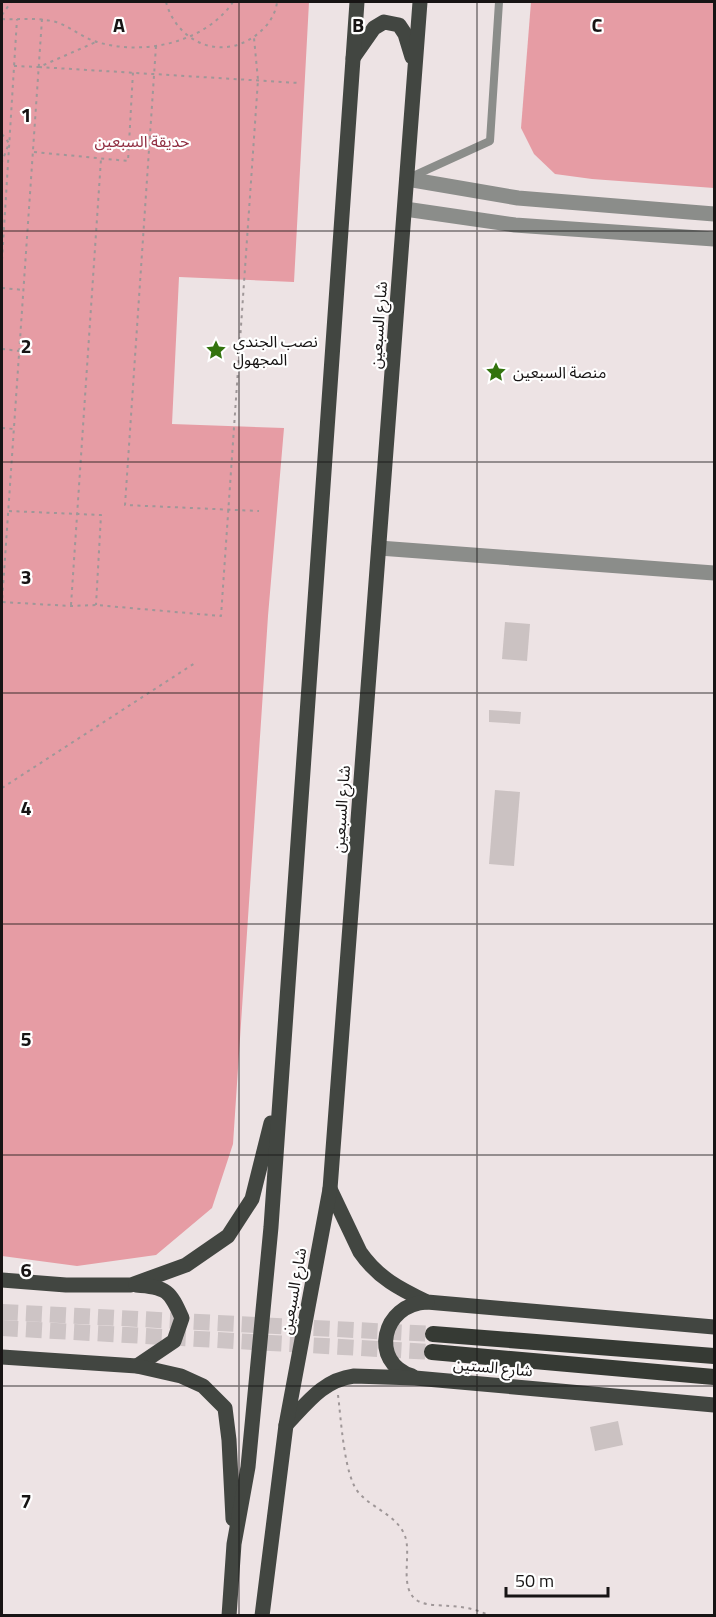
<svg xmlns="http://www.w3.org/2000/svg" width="716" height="1617" font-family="'Titillium Web','Noto Sans Arabic',sans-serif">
  <rect width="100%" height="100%" fill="#ede3e4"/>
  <g fill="#e69ca4">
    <polygon points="2,2 309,2 294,282 179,277 172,424 284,428 268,616 233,1144 212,1208 156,1255 77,1266 2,1256"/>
    <polygon points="531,2 714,2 714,188 592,179 555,174 534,154 521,128"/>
  </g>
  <g fill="#cbc2c2">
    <polygon points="505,622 530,624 527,661 502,659"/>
    <polygon points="489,710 521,712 520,724 489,722"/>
    <polygon points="495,790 520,792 514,866 489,864"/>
    <polygon points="618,1421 623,1445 595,1451 590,1427"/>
  </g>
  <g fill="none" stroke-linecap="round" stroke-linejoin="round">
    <g stroke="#cdc4c5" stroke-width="16" stroke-dasharray="16 8" stroke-linecap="butt">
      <polyline points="2,1312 433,1334"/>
      <polyline points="2,1328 432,1352"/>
    </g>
    <g stroke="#9f9798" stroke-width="2" stroke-dasharray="3 4.5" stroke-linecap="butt">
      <path d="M166,2C178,46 228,63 262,30C270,23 276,12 277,2"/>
      <polyline points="2,15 11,2"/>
      <path d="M2,19C20,20 37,17 56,22C71,27 83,38 97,42C143,56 205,43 233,2"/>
      <polyline points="42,19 2,602 71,606 96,605 221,616 258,80 254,38"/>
      <polyline points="156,46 125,505 259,511"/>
      <polyline points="14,66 39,67 96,42"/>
      <polyline points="39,67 299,83"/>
      <polyline points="2,134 9,143 2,162"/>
      <polyline points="34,152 128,161 133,72"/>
      <polyline points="2,260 17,19"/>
      <polyline points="2,288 24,290"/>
      <polyline points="2,349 20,351"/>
      <polyline points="2,428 14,429"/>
      <polyline points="9,511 101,515 96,605"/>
      <polyline points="71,605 101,159"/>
      <polyline points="2,788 195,663"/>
      <path d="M338,1395C341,1418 344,1477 359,1493C373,1509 397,1515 405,1536C412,1555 398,1589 418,1601C427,1606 440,1605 450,1606C464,1607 477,1609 490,1616"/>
    </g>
    <polyline stroke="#8b8d8a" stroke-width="8" points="411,177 490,141 499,2"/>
    <polyline stroke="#8b8d8a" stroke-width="15" points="379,548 714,573"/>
    <g stroke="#8b8d8a" stroke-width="15">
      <polyline points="407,179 518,198 714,214"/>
      <polyline points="405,209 515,225 714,239"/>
    </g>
    <g stroke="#424641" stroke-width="15">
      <polyline points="353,58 374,28 384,22 399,25 405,34 412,57"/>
      <path d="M330,1189L360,1252C378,1278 400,1289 427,1302L714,1327"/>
      <polyline points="2,1280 66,1285 131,1285 186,1265 228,1236 252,1199 271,1123"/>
      <path d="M136,1285C167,1287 170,1291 182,1318L174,1341L137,1366"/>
      <polyline points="2,1357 137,1366 181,1376 203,1386 225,1408 229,1440 233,1519"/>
      <path d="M412,1376C369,1362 382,1304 427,1302"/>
      <path d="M286,1425C307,1403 323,1380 354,1376L415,1378L714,1405"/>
      <polyline points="229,1616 234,1544 248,1467 271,1227 357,2"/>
      <polyline points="262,1616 286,1425 330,1189 420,2"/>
    </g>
    <g stroke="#363a34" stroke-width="16">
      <polyline points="433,1334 714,1356"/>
      <polyline points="432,1352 714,1377"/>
    </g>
  </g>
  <path fill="none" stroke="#171414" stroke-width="1.5" stroke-opacity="0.55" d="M239,2V1616M477,2V1616M2,231H714M2,462H714M2,693H714M2,924H714M2,1155H714M2,1386H714"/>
  <defs>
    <g id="sight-bare" transform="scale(1.62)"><path d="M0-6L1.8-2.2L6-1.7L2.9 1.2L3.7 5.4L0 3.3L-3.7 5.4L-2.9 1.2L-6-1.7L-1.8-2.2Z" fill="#33730d" stroke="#fff" stroke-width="2.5" paint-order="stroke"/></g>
  </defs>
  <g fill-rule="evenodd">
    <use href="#sight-bare" x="216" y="350"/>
    <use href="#sight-bare" x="496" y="372"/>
  </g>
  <g text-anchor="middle" stroke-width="4.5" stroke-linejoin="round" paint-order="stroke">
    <g font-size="16" fill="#902d41" stroke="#fff">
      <text x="142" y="147">حديقة السبعين</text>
    </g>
    <g font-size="16" fill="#171414" stroke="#fff">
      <text transform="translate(378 325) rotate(-86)" y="6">شارع السبعين</text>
      <text transform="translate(341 809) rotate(-86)" y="6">شارع السبعين</text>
      <text transform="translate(293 1291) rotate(-80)" y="6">شارع السبعين</text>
      <text transform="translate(493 1367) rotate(5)" y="6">شارع الستين</text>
    </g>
    <g font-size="16" fill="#171414" stroke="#fff" text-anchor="start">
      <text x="233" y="347">نصب الجندي<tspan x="233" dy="18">المجهول</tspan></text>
      <text x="513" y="378">منصة السبعين</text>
    </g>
  </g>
  <g font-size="20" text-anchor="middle" font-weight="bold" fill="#171414" stroke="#fff" stroke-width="4.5" stroke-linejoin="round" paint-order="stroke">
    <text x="119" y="32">A</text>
    <text x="358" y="32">B</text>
    <text x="597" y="32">C</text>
    <text x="26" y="122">1</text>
    <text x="26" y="353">2</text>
    <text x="26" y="584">3</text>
    <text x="26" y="815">4</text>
    <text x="26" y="1046">5</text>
    <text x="26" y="1277">6</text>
    <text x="26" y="1508">7</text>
  </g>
  <rect width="716" height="1617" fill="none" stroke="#171414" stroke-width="6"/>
  <path d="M506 1587v9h102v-9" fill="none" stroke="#171414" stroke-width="3"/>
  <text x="515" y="1587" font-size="18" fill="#171414" stroke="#ffffff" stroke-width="4.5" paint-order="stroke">50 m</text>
</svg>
